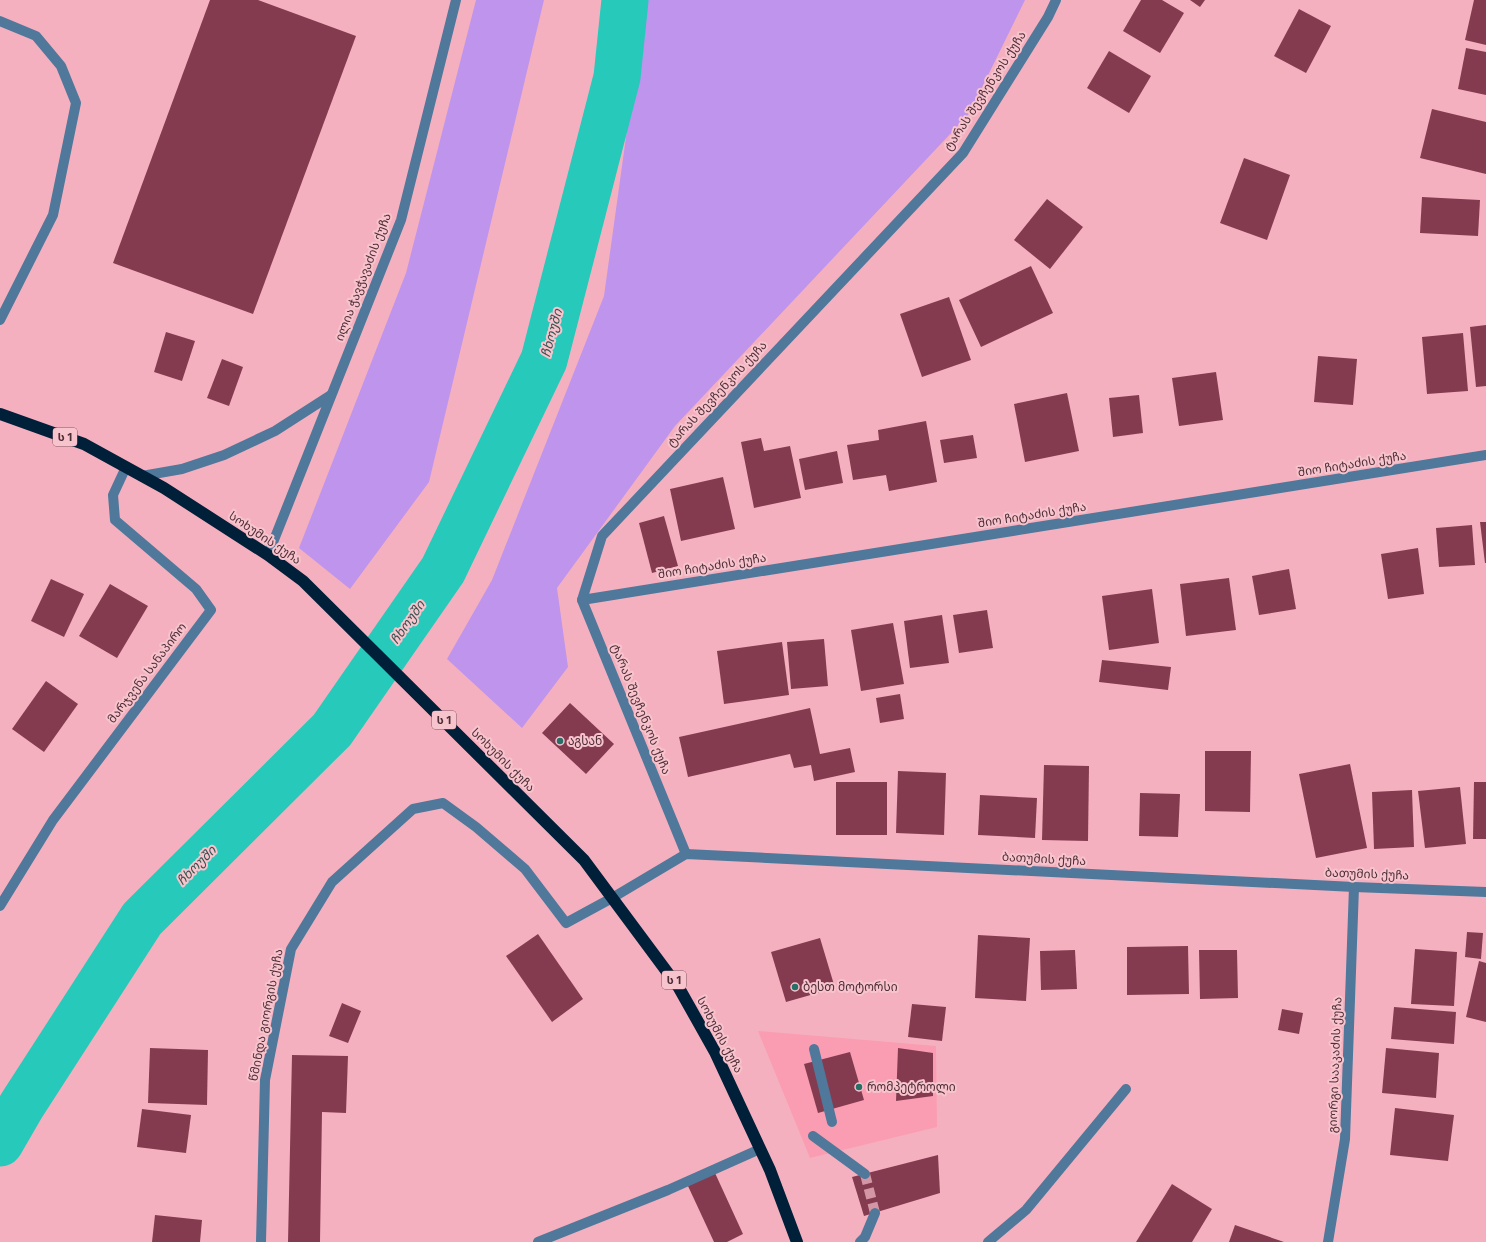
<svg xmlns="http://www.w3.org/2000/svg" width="1486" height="1242" font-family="'Fira Sans','Noto Sans Georgian',sans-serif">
  <rect width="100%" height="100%" fill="#f5b0bf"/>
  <polygon fill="#fa9db2" points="758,1031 936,1046 937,1127 810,1158"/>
  <g fill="#be94ed">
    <polygon points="476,0 544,0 429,482 350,589 299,548 406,273"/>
    <polygon points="645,0 1025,0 969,114 675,426 557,588 568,667 522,728 447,659 492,580 604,296"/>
  </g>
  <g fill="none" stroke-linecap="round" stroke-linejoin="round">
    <polyline stroke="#26c9ba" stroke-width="47" points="0,1143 22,1105 142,919 332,730 443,570 544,360 617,77 625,0"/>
  </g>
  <g fill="#843b4f">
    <polygon points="210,0 258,0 356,36 253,314 113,263"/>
    <polygon points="1141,0 1162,0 1184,13 1160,53 1123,31"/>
    <polygon points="1190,0 1205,0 1200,7"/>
    <polygon points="1474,0 1486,0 1486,45 1465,40"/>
    <polygon points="1299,9 1331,26 1306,73 1274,56"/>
    <polygon points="1466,48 1486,52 1486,95 1458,89"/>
    <polygon points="1109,51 1151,76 1129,113 1087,88"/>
    <polygon points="1432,109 1486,122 1486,174 1420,158"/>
    <polygon points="1244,158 1290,175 1267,240 1220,223"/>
    <polygon points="1422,197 1480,200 1478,236 1420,233"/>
    <polygon points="1047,199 1083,227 1050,269 1014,240"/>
    <polygon points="1031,266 1053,313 981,347 959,300"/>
    <polygon points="949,297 971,360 922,377 900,314"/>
    <polygon points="1486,325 1486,386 1476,387 1470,327"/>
    <polygon points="166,332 195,341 182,381 154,372"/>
    <polygon points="1463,333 1468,391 1427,394 1422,337"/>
    <polygon points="1318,356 1357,359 1353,405 1314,402"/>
    <polygon points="222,359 243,367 229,406 207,398"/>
    <polygon points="1216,372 1223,420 1179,426 1172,378"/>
    <polygon points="1067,393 1079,451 1025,462 1014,404"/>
    <polygon points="1139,395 1143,433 1113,437 1109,398"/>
    <polygon points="926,421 937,482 889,491 886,475 853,480 847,445 879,440 878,430"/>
    <polygon points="973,435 977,458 944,463 940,440"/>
    <polygon points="761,438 764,451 790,446 801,498 754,508 741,442"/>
    <polygon points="837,451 843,483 805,490 799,459"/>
    <polygon points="723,477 735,529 681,541 670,489"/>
    <polygon points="664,516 678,566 652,573 639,523"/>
    <polygon points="1480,522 1486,522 1486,563 1485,563"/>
    <polygon points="1472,525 1475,565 1439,567 1436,528"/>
    <polygon points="1418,548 1424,594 1388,599 1381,554"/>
    <polygon points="1289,569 1296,609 1259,615 1252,576"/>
    <polygon points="1229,578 1236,630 1186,636 1180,584"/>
    <polygon points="51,579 84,594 64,637 31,621"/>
    <polygon points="110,584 148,606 117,658 79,636"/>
    <polygon points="1152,589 1159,643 1109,650 1102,596"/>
    <polygon points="987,610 993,648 959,653 953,615"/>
    <polygon points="942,615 949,663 910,668 904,621"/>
    <polygon points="893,623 904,684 861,691 851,630"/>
    <polygon points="824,639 828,686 791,689 787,642"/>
    <polygon points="782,642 789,695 724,704 717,651"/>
    <polygon points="1102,660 1171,667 1168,690 1099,682"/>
    <polygon points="46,681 78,704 44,752 12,729"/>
    <polygon points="900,694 904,719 880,723 876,698"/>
    <polygon points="570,703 614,744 586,774 542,733"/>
    <polygon points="810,708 820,754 850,748 855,772 814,781 811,765 794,768 790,754 688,777 679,737"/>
    <polygon points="1205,751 1251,751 1250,812 1205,811"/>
    <polygon points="1350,764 1367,848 1316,858 1299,774"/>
    <polygon points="1044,765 1089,766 1088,841 1042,840"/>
    <polygon points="898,771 946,773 944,835 896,833"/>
    <rect x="836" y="782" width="51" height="53"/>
    <polygon points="1474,782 1486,782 1486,839 1473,839"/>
    <polygon points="1460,787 1466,844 1425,848 1418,791"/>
    <polygon points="1412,790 1414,847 1374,849 1372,792"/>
    <polygon points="1140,793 1180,794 1178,837 1139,836"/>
    <polygon points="980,795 1037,798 1035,838 978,835"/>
    <polygon points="1467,932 1483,933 1481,959 1465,957"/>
    <polygon points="538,934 583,999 552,1022 506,956"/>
    <polygon points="978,935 1030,938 1026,1001 975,998"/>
    <polygon points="820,938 835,988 786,1002 771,952"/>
    <polygon points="1188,946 1189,994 1127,995 1127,947"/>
    <polygon points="1415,949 1457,952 1454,1006 1411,1004"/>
    <polygon points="1075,950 1077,989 1041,990 1040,951"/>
    <polygon points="1199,950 1237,950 1238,998 1200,999"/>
    <polygon points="1479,961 1486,963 1486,1022 1466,1017"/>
    <polygon points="342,1003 361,1011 348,1043 329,1036"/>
    <polygon points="912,1004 946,1007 942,1041 908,1037"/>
    <polygon points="1394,1007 1456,1012 1454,1044 1391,1039"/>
    <polygon points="1282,1009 1303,1013 1299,1034 1278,1030"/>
    <polygon points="150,1048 208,1050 207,1105 148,1103"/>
    <polygon points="898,1048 933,1053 933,1096 896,1101"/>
    <polygon points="1386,1048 1439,1053 1436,1098 1382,1093"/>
    <polygon points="850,1052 864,1100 818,1113 804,1064"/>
    <polygon points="292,1055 348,1056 346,1113 322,1112 320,1242 288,1242"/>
    <polygon points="1395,1108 1454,1115 1448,1161 1390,1155"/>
    <polygon points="142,1109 191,1115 186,1153 137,1147"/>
    <polygon points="938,1155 940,1193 864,1216 852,1177"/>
    <polygon points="715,1173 743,1234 727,1242 714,1242 688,1186"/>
    <polygon points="1172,1184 1212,1209 1192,1242 1136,1242"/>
    <polygon points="155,1215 202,1220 200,1242 152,1242"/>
    <polygon points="1235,1225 1284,1242 1229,1242"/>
  </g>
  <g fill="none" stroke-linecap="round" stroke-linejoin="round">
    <polyline stroke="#d496a4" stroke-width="10" stroke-dasharray="10 5" stroke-linecap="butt" points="865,1174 875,1213"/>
    <g stroke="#4f789b" stroke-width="10">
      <polyline points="0,21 36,36 61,66 76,103 53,215 0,320"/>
      <polyline points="142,476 182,469 224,455 275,431 331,395"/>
      <polyline points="268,555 401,220 456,0"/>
      <polyline points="582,600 1486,455"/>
      <polyline points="686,854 582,600 602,536 963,153 1048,17 1056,0"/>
      <polyline points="0,906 53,820 211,610 196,589 115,520 113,495 126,467"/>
      <polyline points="814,1049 832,1122"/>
      <polyline points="813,1136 865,1174"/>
      <polyline points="261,1242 265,1080 291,949 332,882 413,809 443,803 476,827 525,869 566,923 612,898 686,854 1354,887 1486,892"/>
      <polyline points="538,1242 668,1190 760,1149"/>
      <polyline points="860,1242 865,1237 875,1213"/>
      <polyline points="988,1242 1026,1210 1126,1089"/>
      <polyline points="1328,1242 1345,1139 1354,887"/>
    </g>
    <polyline stroke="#001f39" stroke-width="12" points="0,414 84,444 164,488 268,555 303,581 584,860 679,988 715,1052 770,1170 797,1242"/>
  </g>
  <g fill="#276f67" stroke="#f7c3cd" stroke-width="1.5">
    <circle cx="560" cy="741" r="4"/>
    <circle cx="795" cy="987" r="4"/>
    <circle cx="859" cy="1087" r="4"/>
  </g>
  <g text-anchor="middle" stroke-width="4" stroke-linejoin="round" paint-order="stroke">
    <g fill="#f7c3cd" stroke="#825b63" stroke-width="1">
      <rect x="53" y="428" width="24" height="18" rx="3"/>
      <rect x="432" y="711" width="24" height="18" rx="3"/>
      <rect x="662" y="971" width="24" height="18" rx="3"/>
    </g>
    <g font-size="11" font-weight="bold" fill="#502e36">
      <text x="65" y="441">ს 1</text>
      <text x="444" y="724">ს 1</text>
      <text x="674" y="984">ს 1</text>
    </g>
    <g font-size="12" fill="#502e36" stroke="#f7c3cd">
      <text transform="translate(985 91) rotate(-57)" y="4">ტარას შევჩენკოს ქუჩა</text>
      <text transform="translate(363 277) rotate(-69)" y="4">ილია ჭავჭავაძის ქუჩა</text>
      <text transform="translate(717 394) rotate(-47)" y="4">ტარას შევჩენკოს ქუჩა</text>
      <text transform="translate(1352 464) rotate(-9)" y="4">შიო ჩიტაძის ქუჩა</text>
      <text transform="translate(1032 515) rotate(-9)" y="4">შიო ჩიტაძის ქუჩა</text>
      <text transform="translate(265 538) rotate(34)" y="4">სოხუმის ქუჩა</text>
      <text transform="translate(712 566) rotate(-9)" y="4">შიო ჩიტაძის ქუჩა</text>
      <text transform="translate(147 673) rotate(-53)" y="4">მარჯვენა სანაპირო</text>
      <text transform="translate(641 709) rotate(68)" y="4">ტარას შევჩენკოს ქუჩა</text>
      <text transform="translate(503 760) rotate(45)" y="4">სოხუმის ქუჩა</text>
      <text transform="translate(1044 859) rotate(3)" y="4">ბათუმის ქუჩა</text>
      <text transform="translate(1367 874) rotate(2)" y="4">ბათუმის ქუჩა</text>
      <text transform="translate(266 1015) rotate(-79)" y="4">წმინდა გიორგის ქუჩა</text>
      <text transform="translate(720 1035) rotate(62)" y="4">სოხუმის ქუჩა</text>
      <text transform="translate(1335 1065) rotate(-88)" y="4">გიორგი სააკაძის ქუჩა</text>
    </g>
    <g font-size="12" fill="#502e36" stroke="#f7c3cd" text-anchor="start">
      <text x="568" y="745">აგსან</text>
      <text x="803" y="991">ბესთ მოტორსი</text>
      <text x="867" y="1091">რომპეტროლი</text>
    </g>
    <g font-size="13" font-style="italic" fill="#33524e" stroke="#f7c3cd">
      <text transform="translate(551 333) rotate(-75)" y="5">ჩხოუში</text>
      <text transform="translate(407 622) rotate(-55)" y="5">ჩხოუში</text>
      <text transform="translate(196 865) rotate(-45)" y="5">ჩხოუში</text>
    </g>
  </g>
</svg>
